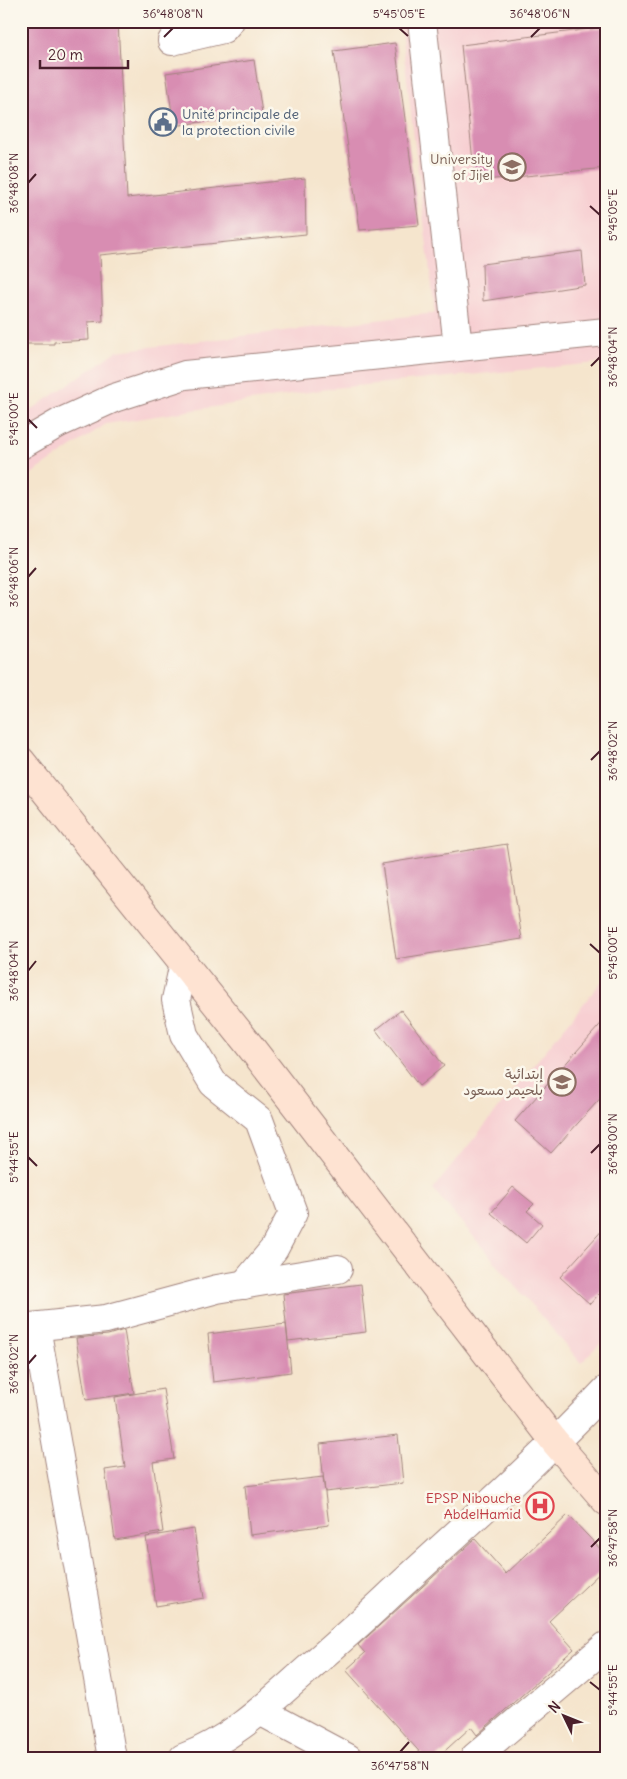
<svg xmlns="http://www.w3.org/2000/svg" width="627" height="1779" font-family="Delius,'Playpen Sans Arabic',sans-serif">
  <rect width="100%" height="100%" fill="#fbf7ec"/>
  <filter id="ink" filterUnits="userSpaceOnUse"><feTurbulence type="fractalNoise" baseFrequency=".02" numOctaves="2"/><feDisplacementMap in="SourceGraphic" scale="10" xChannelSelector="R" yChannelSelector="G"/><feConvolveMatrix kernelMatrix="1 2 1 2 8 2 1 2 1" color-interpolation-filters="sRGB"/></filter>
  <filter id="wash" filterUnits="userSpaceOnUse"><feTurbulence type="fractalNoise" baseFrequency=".0096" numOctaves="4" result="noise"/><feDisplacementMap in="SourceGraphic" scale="20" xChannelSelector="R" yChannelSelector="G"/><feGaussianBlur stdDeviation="1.12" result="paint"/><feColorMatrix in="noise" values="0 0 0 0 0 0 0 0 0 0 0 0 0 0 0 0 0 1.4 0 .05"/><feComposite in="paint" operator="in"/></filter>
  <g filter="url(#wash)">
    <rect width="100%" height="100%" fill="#f5e5cd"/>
    <g fill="#f7cfd2">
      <polygon points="400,21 606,21 606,362 334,388 106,424 21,481 21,417 117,351 435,313"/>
      <polygon points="606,976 606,1338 581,1363 433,1189"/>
    </g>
    <g id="blocks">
      <g fill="#d88db2">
        <polygon points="21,21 118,21 127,198 305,178 306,234 100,255 103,321 88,322 89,340 54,342 54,344 21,344"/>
        <polygon points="606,27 606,168 475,181 461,45"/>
        <polygon points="395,43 419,225 360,230 334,51"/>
        <polygon points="254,60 262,113 174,126 166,73"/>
        <polygon points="582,251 585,285 483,301 482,264"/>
        <polygon points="507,844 522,939 396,959 382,864"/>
        <polygon points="401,1010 444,1066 419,1086 376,1030"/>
        <polygon points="606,1018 606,1092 551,1153 515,1121"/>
        <polygon points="513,1187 534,1204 527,1211 542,1224 526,1243 491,1213"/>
        <polygon points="606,1226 606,1286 590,1304 560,1277"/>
        <polygon points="361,1284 366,1332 288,1341 283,1294"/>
        <polygon points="286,1324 291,1372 213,1382 208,1334"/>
        <polygon points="124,1330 134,1393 86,1400 76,1338 108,1335"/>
        <polygon points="163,1389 174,1459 153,1462 163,1532 115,1540 105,1470 125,1467 115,1397"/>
        <polygon points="398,1435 403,1483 325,1492 320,1444"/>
        <polygon points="323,1477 329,1525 250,1535 245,1486"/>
        <polygon points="568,1515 606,1555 606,1567 549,1621 574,1649 477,1735 471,1727 437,1758 425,1758 346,1670 365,1653 358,1645 475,1539 506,1574"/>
        <polygon points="194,1529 204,1598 156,1606 146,1537"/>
      </g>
    </g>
  </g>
  <g filter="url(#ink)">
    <use href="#blocks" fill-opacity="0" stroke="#a0827c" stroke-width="1"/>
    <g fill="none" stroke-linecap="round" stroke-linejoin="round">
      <g stroke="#a0827c" stroke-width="30">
        <g id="minor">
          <polyline points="422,21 458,347"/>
          <polyline points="172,41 223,29 230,21"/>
          <polyline points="21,445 59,423 114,398 185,375 606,332"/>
          <polyline points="184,963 176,1000 184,1035 213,1083 259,1120 293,1213 274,1249 244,1285"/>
          <polyline points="36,1327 112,1758"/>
          <polyline points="21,1328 106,1319 217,1289 338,1269"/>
          <polyline points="260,1711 348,1758"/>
          <polyline points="475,1757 606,1646"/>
          <path d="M183,1758C229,1741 265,1707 301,1675C331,1648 362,1622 391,1594C464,1527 538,1462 606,1390"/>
        </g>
      </g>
      <g stroke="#a0827c" stroke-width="30">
        <polyline id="secondary" points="21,761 246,1041 555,1442 606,1501"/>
      </g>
      <use href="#minor" stroke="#fff" stroke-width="28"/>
      <use href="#secondary" stroke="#fee3d2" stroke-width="28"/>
    </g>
  </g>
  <path fill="none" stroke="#4a1f2b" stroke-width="2" d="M399,28L408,36M164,37L173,28M531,37L540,28M28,183L36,174M590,206L600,215M591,366L600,357M28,419L37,428M28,577L36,568M591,760L600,751M590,944L600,953M28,971L36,961M591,1153L600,1144M28,1157L37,1166M28,1364L36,1355M591,1547L600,1538M590,1682L600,1690M400,1752L409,1742"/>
  <defs>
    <g id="civic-ring" transform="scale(1.4375)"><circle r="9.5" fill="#fbf7ec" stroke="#5c6f8a" stroke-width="1.5"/><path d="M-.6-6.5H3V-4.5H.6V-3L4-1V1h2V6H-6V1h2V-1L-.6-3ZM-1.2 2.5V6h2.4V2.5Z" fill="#5c6f8a"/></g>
    <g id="university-ring" transform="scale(1.4375)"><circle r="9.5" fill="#fbf7ec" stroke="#8d6e63" stroke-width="1.5"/><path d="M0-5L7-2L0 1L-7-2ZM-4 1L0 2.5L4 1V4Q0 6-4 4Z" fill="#8d6e63"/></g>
    <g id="school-ring" transform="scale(1.4375)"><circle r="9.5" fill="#fbf7ec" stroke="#8d6e63" stroke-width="1.5"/><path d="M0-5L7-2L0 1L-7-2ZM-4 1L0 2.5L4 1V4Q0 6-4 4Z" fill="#8d6e63"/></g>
    <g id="hospital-ring" transform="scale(1.4375)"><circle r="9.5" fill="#fbf7ec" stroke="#e0444e" stroke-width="1.5"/><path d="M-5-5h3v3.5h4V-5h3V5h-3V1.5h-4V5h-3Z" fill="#e0444e"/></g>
  </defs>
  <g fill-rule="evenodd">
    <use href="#civic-ring" x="163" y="122"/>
    <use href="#university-ring" x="512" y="167"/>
    <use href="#school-ring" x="562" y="1082"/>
    <use href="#hospital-ring" x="540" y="1506"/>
  </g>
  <g text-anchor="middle" stroke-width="5" stroke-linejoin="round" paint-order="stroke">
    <g font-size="14" fill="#4e5e75" stroke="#fbf7ec" text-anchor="start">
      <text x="182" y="119">Unité principale de<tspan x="182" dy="16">la protection civile</tspan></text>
    </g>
    <g font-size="14" fill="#785e54" stroke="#fbf7ec" text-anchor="end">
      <text x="493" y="164">University<tspan x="493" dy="16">of Jijel</tspan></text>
      <text x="543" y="1079">إبتدائية<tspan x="543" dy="16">بلحيمر مسعود</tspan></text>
    </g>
    <g font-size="14" fill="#be3a42" stroke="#fbf7ec" text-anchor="end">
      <text x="521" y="1503">EPSP Nibouche<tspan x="521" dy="16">AbdelHamid</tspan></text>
    </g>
  </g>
  <rect width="627" height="1779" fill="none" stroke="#fbf7ec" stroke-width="55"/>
  <g transform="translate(564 1716) rotate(313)" stroke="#fbf7ec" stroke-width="4" paint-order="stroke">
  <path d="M0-4L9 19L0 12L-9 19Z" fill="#4a1f2b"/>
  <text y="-8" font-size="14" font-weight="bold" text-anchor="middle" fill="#4a1f2b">N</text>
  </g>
  <path d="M40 60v8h88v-8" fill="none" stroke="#4a1f2b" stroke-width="2.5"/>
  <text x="48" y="60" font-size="15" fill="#4a1f2b" stroke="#fbf7ec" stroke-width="4" paint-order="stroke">20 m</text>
  <rect x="28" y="28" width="572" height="1724" fill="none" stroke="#4a1f2b" stroke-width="2"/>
  <g font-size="12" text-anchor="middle" fill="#4a1f2b">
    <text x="173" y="18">36°48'08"N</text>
    <text x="399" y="18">5°45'05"E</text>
    <text x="540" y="18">36°48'06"N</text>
    <text transform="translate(14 183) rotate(-90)" y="4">36°48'08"N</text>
    <text transform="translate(613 215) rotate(-90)" y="4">5°45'05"E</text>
    <text transform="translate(613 357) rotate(-90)" y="4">36°48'04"N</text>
    <text transform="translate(14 419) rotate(-90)" y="4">5°45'00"E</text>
    <text transform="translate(14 577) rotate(-90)" y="4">36°48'06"N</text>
    <text transform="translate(613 751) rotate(-90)" y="4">36°48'02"N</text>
    <text transform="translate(613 953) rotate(-90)" y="4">5°45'00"E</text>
    <text transform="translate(14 971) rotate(-90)" y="4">36°48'04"N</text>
    <text transform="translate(613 1144) rotate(-90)" y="4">36°48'00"N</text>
    <text transform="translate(14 1157) rotate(-90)" y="4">5°44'55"E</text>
    <text transform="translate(14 1364) rotate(-90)" y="4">36°48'02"N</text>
    <text transform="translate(613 1538) rotate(-90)" y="4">36°47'58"N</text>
    <text transform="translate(613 1690) rotate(-90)" y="4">5°44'55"E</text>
    <text x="400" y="1770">36°47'58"N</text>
  </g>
</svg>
